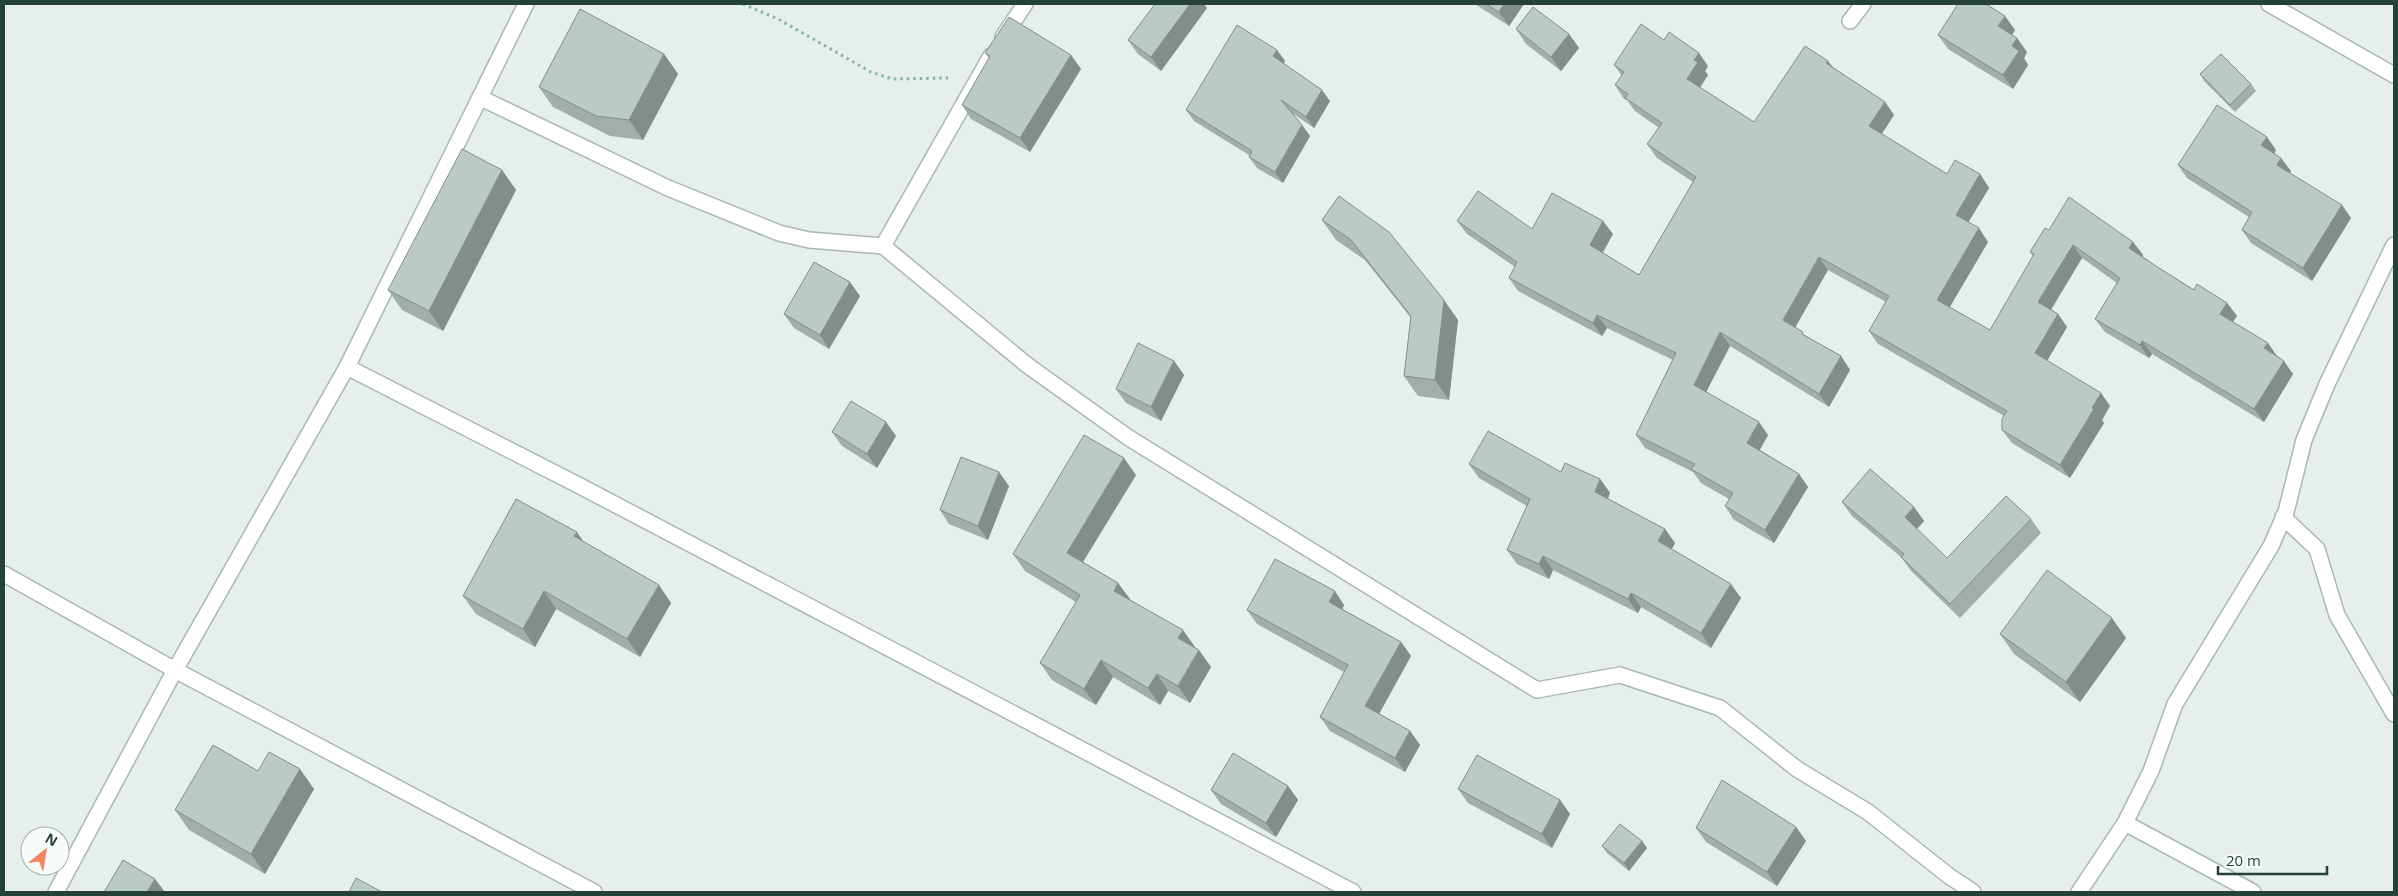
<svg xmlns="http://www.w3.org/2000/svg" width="2398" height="896" font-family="'Open Sans',sans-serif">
  <rect width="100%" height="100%" fill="#e6efeb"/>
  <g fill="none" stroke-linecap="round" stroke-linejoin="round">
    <g stroke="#a8b8b2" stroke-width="18">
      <g id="minor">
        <polyline points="2269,4 2394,75"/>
        <polyline points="1850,21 1863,4"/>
        <polyline points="1003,37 1025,4"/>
        <polyline points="481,98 668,188 779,233 809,240 883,246 991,56"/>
        <polyline points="883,246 1027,365 1129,438 1537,690 1620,675 1720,708 1797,769 1868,812 1949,876 1973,892"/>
        <polyline points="347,367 580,486 1353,892"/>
        <polyline points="2283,517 2317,549 2337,615 2394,714"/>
        <polyline points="4,574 175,670 594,892"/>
        <polyline points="2125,823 2253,892"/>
        <polyline points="56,892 175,670 347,367 526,4"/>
        <polyline points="2079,892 2125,823 2151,771 2175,704 2271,546 2286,512 2304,440 2327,384 2394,245"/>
      </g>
    </g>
    <polyline stroke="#86b3a5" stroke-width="3" stroke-dasharray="2.5 4" stroke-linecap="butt" points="743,4 778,19 871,72 892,79 948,78"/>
    <use href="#minor" stroke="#fff" stroke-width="15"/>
  </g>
  <g fill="#a1aea9">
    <polygon points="1475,4 1524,4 1509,26"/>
    <polygon points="1207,8 1161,71 1138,54 1128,40"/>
    <polygon points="1516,29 1569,34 1579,48 1561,71 1526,44"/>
    <polygon points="2015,30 2012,35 2027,52 2024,58 2028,65 2013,89 1948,49 1938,35"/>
    <polygon points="1664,40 1708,66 1705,71 1708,75 1700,88 1754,122 1834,68 1885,102 1894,115 1882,134 1947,174 1980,174 1989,188 1968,222 1988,242 1950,307 1990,330 2033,256 2030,252 2049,230 2133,242 2143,255 2142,256 2159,268 2194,290 2227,303 2237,316 2233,322 2277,356 2293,374 2264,422 2152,354 2149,358 2105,332 2095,319 2117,283 2082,258 2051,310 2058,314 2067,327 2047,361 2110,406 2102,420 2104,423 2070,478 2012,443 2002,430 2004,416 1878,344 1869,331 1886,302 1828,270 1795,327 1806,336 1841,356 1850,370 1829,407 1730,346 1706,392 1768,435 1760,450 1799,474 1808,487 1774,543 1734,520 1725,506 1729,499 1701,483 1693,472 1645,448 1636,435 1673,360 1607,328 1602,336 1518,291 1509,278 1515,267 1467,234 1457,221 1532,229 1613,234 1603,253 1639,275 1693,182 1657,158 1647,144 1659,128 1635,111 1627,100 1624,99 1615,85 1622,76 1614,65"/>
    <polygon points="1277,50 1285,61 1283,64 1330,101 1314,128 1292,113 1310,136 1283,183 1257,168 1249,157 1249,155 1194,121 1186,110"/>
    <polygon points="985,53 1071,55 1081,69 1030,152 971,119 962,105 989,58"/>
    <polygon points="664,54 678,74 643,140 610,136 553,107 539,87"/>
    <polygon points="2200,74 2251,84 2256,91 2235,112 2205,82"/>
    <polygon points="2276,150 2274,154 2291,171 2290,173 2351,218 2312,281 2251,243 2242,230 2249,217 2187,178 2178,165"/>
    <polygon points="502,170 516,190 443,331 402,310 388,290"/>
    <polygon points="1339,196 1458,320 1449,400 1418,396 1404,376 1411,318 1365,260 1336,240 1322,220"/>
    <polygon points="860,296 829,349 794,328 784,314"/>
    <polygon points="1174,361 1184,375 1161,421 1126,403 1116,389"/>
    <polygon points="832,432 896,436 877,468 842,446"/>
    <polygon points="1469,464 1561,472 1600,479 1610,493 1608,499 1665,529 1675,543 1672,549 1741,598 1711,648 1641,607 1638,613 1553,570 1549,579 1517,564 1507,550 1527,506 1479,478"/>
    <polygon points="1136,475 1083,562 1118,583 1130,600 1195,647 1211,667 1190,703 1168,691 1160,705 1113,677 1096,705 1052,680 1040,663 1076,602 1025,571 1013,554"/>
    <polygon points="1009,486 988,540 949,524 940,510"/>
    <polygon points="1842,502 1914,507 1924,521 1917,529 1947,558 2031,519 2041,533 1960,618 1911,571 1901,557 1852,516"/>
    <polygon points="583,542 671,603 640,657 556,609 535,647 476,614 463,596"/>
    <polygon points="1344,605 1342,610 1401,642 1411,656 1379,714 1410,731 1420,745 1405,772 1330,731 1320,717 1344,672 1257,624 1247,610"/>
    <polygon points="2000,634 2126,638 2080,702 2014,654"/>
    <polygon points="258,771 314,789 265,874 189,830 175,810"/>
    <polygon points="1288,786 1298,800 1276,837 1221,804 1211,790"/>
    <polygon points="1458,789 1560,800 1570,814 1552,848 1468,803"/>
    <polygon points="1796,827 1806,841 1777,886 1706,842 1696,828"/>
    <polygon points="1642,841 1647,848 1629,871 1607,853 1602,846"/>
  </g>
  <g fill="#838d89">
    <polygon points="1190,4 1204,4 1207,8 1161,71 1151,57"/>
    <polygon points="1504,4 1524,4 1509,26 1499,12"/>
    <polygon points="2005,16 2015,30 2008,41 1998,26"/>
    <polygon points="1569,34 1579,48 1561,71 1551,57"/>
    <polygon points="2017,38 2027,52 2024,58 2028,65 2013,89 2003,75 2012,46"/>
    <polygon points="1277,50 1285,61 1281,68 1273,56"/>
    <polygon points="1699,53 1708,66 1705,71 1708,75 1696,93 1687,79 1694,60"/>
    <polygon points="664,54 678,74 643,140 629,120"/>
    <polygon points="1071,55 1081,69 1030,152 1020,138"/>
    <polygon points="1828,61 1838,74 1826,63"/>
    <polygon points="1322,90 1330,101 1314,128 1306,117"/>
    <polygon points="1885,102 1894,115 1878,139 1869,126"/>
    <polygon points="1302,125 1310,136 1283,183 1275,172"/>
    <polygon points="2267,137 2276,150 2271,159 2261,145"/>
    <polygon points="2281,158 2291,171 2286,179 2277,165"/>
    <polygon points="502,170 516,190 443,331 429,311"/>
    <polygon points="1980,174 1989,188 1965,228 1956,215"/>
    <polygon points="2342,205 2351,218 2312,281 2303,268"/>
    <polygon points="1603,221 1613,234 1599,258 1590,245"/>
    <polygon points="1979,228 1988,242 1946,313 1937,300"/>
    <polygon points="2133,242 2143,255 2138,261 2129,248"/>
    <polygon points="2073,245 2082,258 2047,316 2038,302"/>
    <polygon points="1819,257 1828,270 1792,333 1783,320"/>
    <polygon points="850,282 860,296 829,349 820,335"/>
    <polygon points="1444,300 1458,320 1449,400 1435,380"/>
    <polygon points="2227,303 2237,316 2229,327 2220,314"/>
    <polygon points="2058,314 2067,327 2044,366 2035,353"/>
    <polygon points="1597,315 1607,328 1602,336 1593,323"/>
    <polygon points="1720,332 1730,346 1703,398 1694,385"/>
    <polygon points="2142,341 2152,354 2149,358 2140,345"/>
    <polygon points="2268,343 2277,356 2264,348"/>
    <polygon points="1841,356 1850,370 1829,407 1819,394"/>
    <polygon points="1174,361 1184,375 1161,421 1151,407"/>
    <polygon points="2284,361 2293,374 2264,422 2254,409"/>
    <polygon points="2101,393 2110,406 2102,420 2104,423 2070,478 2060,465"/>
    <polygon points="886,422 896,436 877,468 867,454"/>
    <polygon points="1759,422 1768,435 1756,456 1747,443"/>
    <polygon points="1124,458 1136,475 1078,570 1067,553"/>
    <polygon points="999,472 1009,486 988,540 978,526"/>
    <polygon points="1799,474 1808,487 1774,543 1765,530"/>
    <polygon points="1600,479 1610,493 1604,506 1595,492"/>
    <polygon points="1914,507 1924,521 1915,531 1905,517"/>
    <polygon points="1665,529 1675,543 1668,555 1658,541"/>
    <polygon points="577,532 589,550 574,536"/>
    <polygon points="1543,556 1553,570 1549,579 1539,564"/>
    <polygon points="1118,583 1130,599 1126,607 1114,591"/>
    <polygon points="1731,584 1741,598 1711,648 1701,633"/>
    <polygon points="659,585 671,603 640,657 627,639"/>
    <polygon points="544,591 556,609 535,647 523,629"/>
    <polygon points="1335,591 1344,605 1339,616 1329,602"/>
    <polygon points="1631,593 1641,607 1638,613 1628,599"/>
    <polygon points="2112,618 2126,638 2080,702 2066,682"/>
    <polygon points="1183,630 1195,647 1190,655 1178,638"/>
    <polygon points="1401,642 1411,656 1375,721 1365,706"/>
    <polygon points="1199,650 1211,667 1190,703 1178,686"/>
    <polygon points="1101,660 1113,677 1096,705 1084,689"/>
    <polygon points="1157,674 1168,691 1160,705 1148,688"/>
    <polygon points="1410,731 1420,745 1405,772 1395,758"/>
    <polygon points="300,769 314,789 265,874 251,854"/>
    <polygon points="1288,786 1298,800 1276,837 1266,823"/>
    <polygon points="1560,800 1570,814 1552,848 1542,834"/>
    <polygon points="1796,827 1806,841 1777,886 1767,872"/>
    <polygon points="1642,841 1647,848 1629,871 1624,863"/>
    <polygon points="155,879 165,892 147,892"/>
  </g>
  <g fill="#bbcac4" stroke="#838d89">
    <polygon points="1155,4 1190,4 1151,57 1128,40"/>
    <polygon points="1486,4 1504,4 1499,12"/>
    <polygon points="1958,4 1986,4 2005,16 1998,26 2017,38 2012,46 2019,51 2003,75 1938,35"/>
    <polygon points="1533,7 1569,34 1551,57 1516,29"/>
    <polygon points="580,9 664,54 629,120 596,116 539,87"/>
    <polygon points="1009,17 1071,55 1020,138 962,105 990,56 985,53"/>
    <polygon points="1641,24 1664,40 1669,32 1699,53 1694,60 1698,62 1687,79 1754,122 1805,46 1828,61 1826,63 1885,102 1869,126 1947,174 1955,160 1980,174 1956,215 1979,228 1937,300 1990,330 2034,254 2030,252 2045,228 2049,230 2069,197 2133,242 2129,248 2159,268 2194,290 2197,284 2227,303 2220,314 2268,343 2264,348 2284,361 2254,409 2142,341 2140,345 2095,319 2120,278 2073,245 2038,302 2058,314 2035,353 2101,393 2092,408 2094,409 2060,465 2002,430 2002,419 2007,411 1869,331 1889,296 1819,257 1783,320 1803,332 1802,334 1841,356 1819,394 1720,332 1694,385 1759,422 1747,443 1799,474 1765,530 1725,506 1733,493 1691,469 1695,464 1636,435 1676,353 1597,315 1593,323 1509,278 1517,262 1457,221 1478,191 1532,229 1552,193 1603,221 1590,245 1639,275 1696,177 1647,144 1662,123 1625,98 1628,94 1615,85 1624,72 1614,65"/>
    <polygon points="1237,25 1277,50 1273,56 1322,90 1306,117 1281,100 1302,125 1275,172 1249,157 1252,151 1186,110"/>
    <polygon points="2221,54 2251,84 2230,105 2200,74"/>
    <polygon points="2217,105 2267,137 2261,145 2281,158 2277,165 2342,205 2303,268 2242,230 2252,212 2178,165"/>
    <polygon points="462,149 502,170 429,311 388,290"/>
    <polygon points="1339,196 1389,232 1444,300 1435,380 1404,376 1411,316 1351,240 1322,220"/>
    <polygon points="814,262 850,282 820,335 784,314"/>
    <polygon points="1138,343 1174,361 1151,407 1116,389"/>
    <polygon points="851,401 886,422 867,454 832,432"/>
    <polygon points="1488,431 1561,472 1565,463 1600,479 1595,492 1665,529 1658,541 1731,584 1701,633 1631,593 1628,599 1543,556 1539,564 1507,550 1530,499 1469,464"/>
    <polygon points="1084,435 1124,458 1067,553 1118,583 1114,591 1183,630 1178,638 1199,650 1178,686 1157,674 1148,688 1101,660 1084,689 1040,663 1080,595 1013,554"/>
    <polygon points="961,457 999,472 978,526 940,510"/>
    <polygon points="1870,469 1914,507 1905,517 1947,558 2006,496 2031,519 1950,604 1901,557 1904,554 1842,502"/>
    <polygon points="516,499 577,532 574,536 659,585 627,639 544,591 523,629 463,596"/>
    <polygon points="1275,559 1335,591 1329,602 1401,642 1365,706 1410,731 1395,758 1320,717 1348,665 1247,610"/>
    <polygon points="2047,570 2112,618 2066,682 2000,634"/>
    <polygon points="213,745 258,771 269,752 300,769 251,854 175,810"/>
    <polygon points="1233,753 1288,786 1266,823 1211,790"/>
    <polygon points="1477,755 1560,800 1542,834 1458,789"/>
    <polygon points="1722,780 1796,827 1767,872 1696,828"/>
    <polygon points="1620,824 1642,841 1624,863 1602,846"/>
    <polygon points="123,860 155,879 147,892 104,892"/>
    <polygon points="356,878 382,892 349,892"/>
  </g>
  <rect width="2398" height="896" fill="none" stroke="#24423a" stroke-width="10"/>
  <g transform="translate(45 851) rotate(30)"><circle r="24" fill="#f7fbf9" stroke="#a3b1ad"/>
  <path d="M0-4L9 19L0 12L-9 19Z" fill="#f4845f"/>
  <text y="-8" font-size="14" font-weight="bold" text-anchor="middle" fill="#24423a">N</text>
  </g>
  <path d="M2218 866v8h109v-8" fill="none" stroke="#24423a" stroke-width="2.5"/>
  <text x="2226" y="866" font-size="15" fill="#24423a" stroke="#f7fbf9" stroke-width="4" paint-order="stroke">20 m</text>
</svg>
